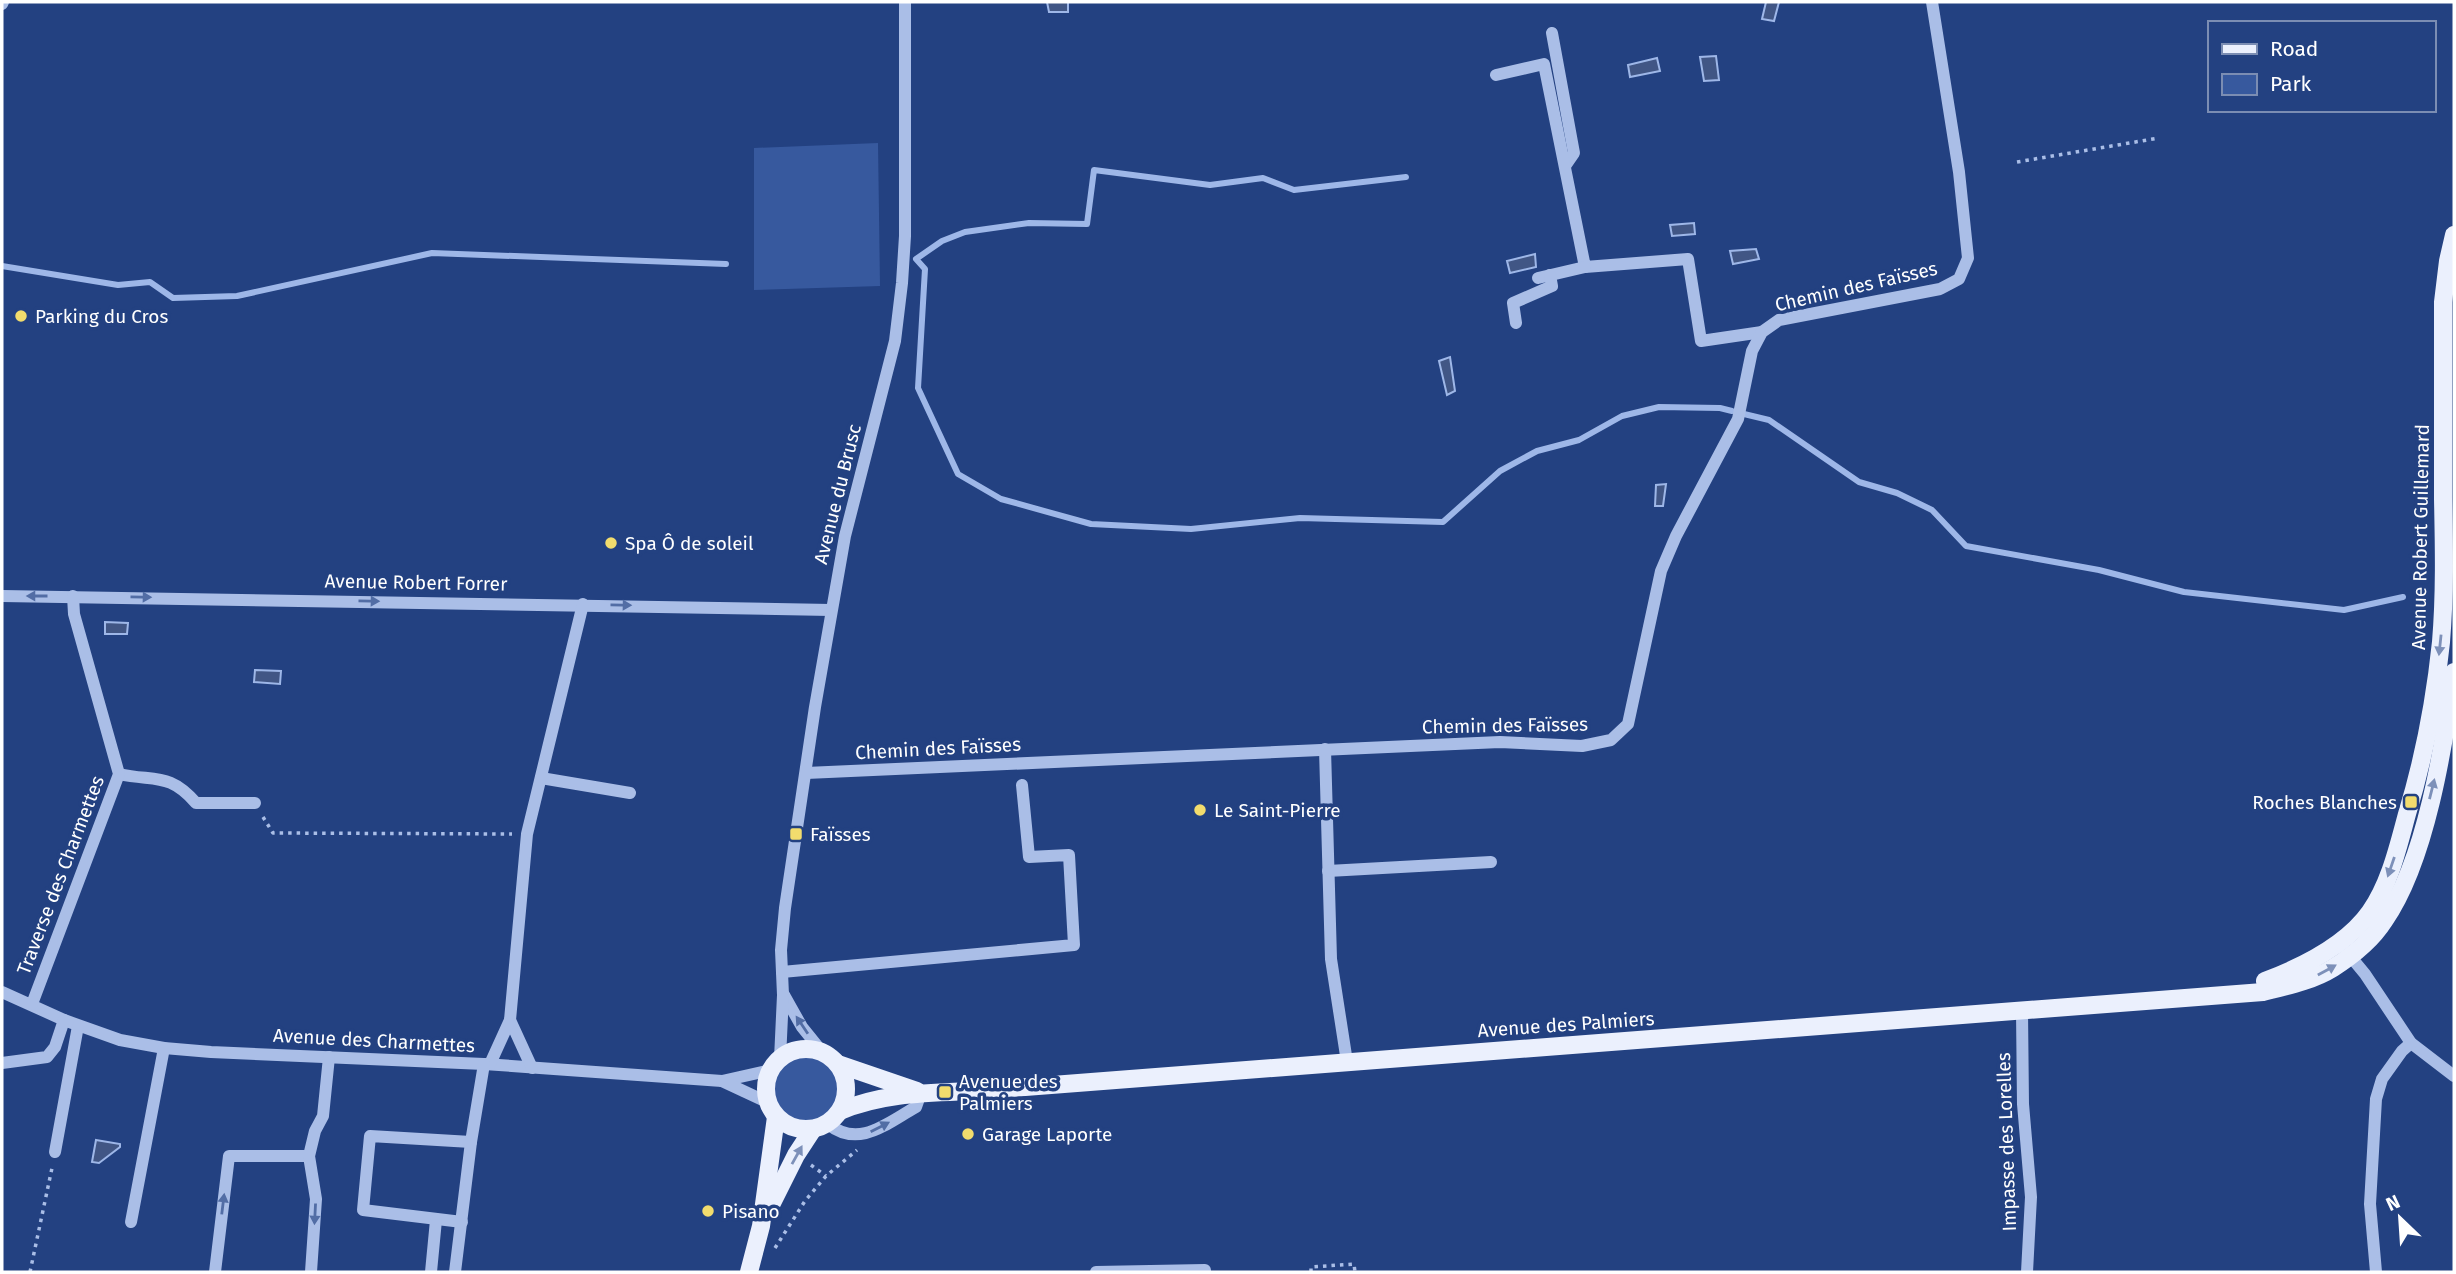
<svg xmlns="http://www.w3.org/2000/svg" width="2456" height="1274" font-family="'Fira Sans',sans-serif">
  <rect width="100%" height="100%" fill="#234181"/>
  <g fill="#37599e">
    <polygon points="878,143 880,286 754,290 754,148"/>
    <circle cx="806" cy="1089" r="40"/>
  </g>
  <g fill="#415685" stroke="#9eb7e8" stroke-width="2">
    <polygon points="1047,2 1068,2 1068,12 1049,12"/>
    <polygon points="1766,2 1779,2 1774,21 1762,19"/>
    <polygon points="1716,56 1719,80 1704,81 1700,57"/>
    <polygon points="1657,58 1660,71 1630,77 1628,65"/>
    <polygon points="1694,223 1695,234 1672,236 1670,225"/>
    <polygon points="1756,249 1759,259 1733,264 1730,251"/>
    <polygon points="1535,254 1536,267 1510,273 1507,261"/>
    <polygon points="1450,357 1455,391 1447,395 1439,361"/>
    <polygon points="1666,484 1663,506 1655,506 1656,485"/>
    <polygon points="105,622 128,623 127,634 105,634"/>
    <polygon points="255,670 281,671 280,684 254,682"/>
    <polygon points="96,1140 120,1144 120,1147 99,1163 92,1162"/>
  </g>
  <g fill="none" stroke-linecap="round" stroke-linejoin="round">
    <g stroke="#9eb7e8" stroke-width="6">
      <polyline points="1406,177 1294,190 1263,178 1210,185 1094,170 1087,224 1029,223 965,232 942,241 916,259 925,269 918,388 958,474 1001,499 1091,524 1191,529 1300,518 1443,522 1500,471 1537,451 1579,440 1622,416 1659,407 1720,408 1732,411"/>
      <polyline points="2,266 118,285 150,282 173,298 237,296 432,253 726,264"/>
      <polyline points="1744,414 1769,420 1859,482 1897,493 1932,510 1966,546 2099,570 2184,592 2344,610 2403,597"/>
    </g>
    <g stroke="#aabee7" stroke-width="3.5" stroke-dasharray="3.5 5" stroke-linecap="butt">
      <polyline points="2017,162 2159,138"/>
      <polyline points="263,817 273,833 512,834"/>
      <polyline points="811,1165 826,1176"/>
      <polyline points="775,1248 805,1201 826,1176 857,1150"/>
      <polyline points="30,1272 52,1168"/>
      <polyline points="1311,1272 1311,1267 1354,1264 1355,1272"/>
    </g>
    <g stroke="#aabee7" stroke-width="12">
      <polyline points="2,4 3,2"/>
      <polyline points="1552,33 1574,153 1565,166"/>
      <polyline points="1496,75 1544,64 1585,267 1688,259 1701,341 1762,332"/>
      <polyline points="1538,278 1585,267"/>
      <polyline points="1516,323 1513,303 1552,286 1550,275"/>
      <polyline points="2,596 831,610"/>
      <polyline points="1325,749 1331,959 1347,1062"/>
      <polyline points="806,773 1500,742 1582,746 1611,740 1628,724 1661,571 1676,536 1738,419 1752,351 1762,332 1779,320 1940,289 1959,279 1968,258 1959,172 1932,2"/>
      <path d="M119,774C155,782 169,772 196,803H255"/>
      <polyline points="541,778 630,793"/>
      <polyline points="1328,871 1491,862"/>
      <polyline points="2346,951 2365,974 2411,1043 2454,1076"/>
      <polyline points="782,972 1074,945 1069,855 1029,857 1022,785"/>
      <polyline points="2,992 64,1020 120,1040 164,1048 211,1052 484,1064 722,1081 771,1070"/>
      <polyline points="784,995 802,1027 823,1053"/>
      <polyline points="32,1004 119,774 74,614 73,596"/>
      <polyline points="2022,1011 2023,1104 2031,1197 2027,1272"/>
      <polyline points="510,1020 532,1068"/>
      <polyline points="780,1059 783,995 781,950 785,908 815,707 845,536 895,341 902,283 905,236 905,2"/>
      <polyline points="2,1063 47,1057 55,1047 64,1020"/>
      <polyline points="490,1064 510,1020 527,834 583,604"/>
      <polyline points="722,1081 767,1102"/>
      <path d="M828,1124C859,1149 887,1123 916,1107L921,1093"/>
      <polyline points="55,1152 78,1026"/>
      <polyline points="131,1222 164,1048"/>
      <polyline points="462,1222 363,1210 370,1136 471,1142"/>
      <polyline points="215,1272 229,1156 309,1156"/>
      <polyline points="311,1272 316,1199 309,1156 315,1131 323,1116 329,1057"/>
      <polyline points="431,1272 436,1220"/>
      <polyline points="455,1272 471,1142 484,1064"/>
      <polyline points="1096,1272 1205,1270"/>
      <polyline points="2376,1272 2370,1204 2376,1099 2382,1079 2402,1051 2411,1043"/>
    </g>
    <g stroke="#ebf0fd" stroke-width="18">
      <path d="M2265,981C2302,967 2346,946 2370,912C2390,883 2398,847 2407,814C2424,758 2435,700 2441,642C2445,594 2444,547 2443,499C2443,433 2443,368 2443,302L2448,261L2454,235"/>
      <circle cx="806" cy="1089" r="40"/>
      <polyline points="838,1064 917,1091"/>
      <path d="M840,1111C882,1093 928,1093 973,1091L2263,992C2287,986 2312,981 2333,968C2352,956 2372,940 2384,921C2426,861 2444,745 2454,672"/>
      <polyline points="768,1211 796,1155 813,1129"/>
      <polyline points="749,1272 761,1226 776,1117"/>
    </g>
  </g>
  <defs><path id="oneway-solid" d="M-6-.8H1V-3.2L6.5 0L1 3.2V.8H-6Z" transform="scale(1.75)"/></defs>
  <g fill="#526da5">
    <use href="#oneway-solid" transform="translate(37 596) rotate(180)"/>
    <use href="#oneway-solid" transform="translate(141 597) rotate(1)"/>
    <use href="#oneway-solid" transform="translate(369 601) rotate(1)"/>
    <use href="#oneway-solid" transform="translate(621 605) rotate(1)"/>
    <use href="#oneway-solid" transform="translate(802 1025) rotate(-124)"/>
    <use href="#oneway-solid" transform="translate(880 1127) rotate(-27)"/>
    <use href="#oneway-solid" transform="translate(223 1204) rotate(-83)"/>
    <use href="#oneway-solid" transform="translate(315 1214) rotate(93)"/>
  </g>
  <g fill="#7d90b9">
    <use href="#oneway-solid" transform="translate(2440 645) rotate(96)"/>
    <use href="#oneway-solid" transform="translate(2432 789) rotate(-76)"/>
    <use href="#oneway-solid" transform="translate(2391 867) rotate(109)"/>
    <use href="#oneway-solid" transform="translate(2327 970) rotate(-29)"/>
    <use href="#oneway-solid" transform="translate(797 1155) rotate(-61)"/>
  </g>
  <g fill="#f2dc6d" stroke="#234181" stroke-width="2.5">
    <circle cx="21" cy="316" r="7"/>
    <circle cx="611" cy="543" r="7"/>
    <rect x="2404" y="795" width="14" height="14" rx="3.5"/>
    <circle cx="1200" cy="810" r="7"/>
    <rect x="789" y="827" width="14" height="14" rx="3.5"/>
    <rect x="938" y="1085" width="14" height="14" rx="3.5"/>
    <circle cx="968" cy="1134" r="7"/>
    <circle cx="708" cy="1211" r="7"/>
  </g>
  <g text-anchor="middle" stroke-width="7" stroke-linejoin="round" paint-order="stroke">
    <g font-size="19" fill="#fff" stroke="#234181">
      <text transform="translate(1856 286) rotate(-13)" y="7">Chemin des Faïsses</text>
      <text transform="translate(837 494) rotate(-76)" y="7">Avenue du Brusc</text>
      <text transform="translate(2420 537) rotate(-89)" y="7">Avenue Robert Guillemard</text>
      <text transform="translate(416 582) rotate(1)" y="7">Avenue Robert Forrer</text>
      <text transform="translate(1505 725) rotate(-1)" y="7">Chemin des Faïsses</text>
      <text transform="translate(938 748) rotate(-3)" y="7">Chemin des Faïsses</text>
      <text transform="translate(60 875) rotate(-69)" y="7">Traverse des Charmettes</text>
      <text transform="translate(1566 1024) rotate(-4)" y="7">Avenue des Palmiers</text>
      <text transform="translate(374 1040) rotate(3)" y="7">Avenue des Charmettes</text>
      <text transform="translate(2006 1142) rotate(-92)" y="7">Impasse des Lorelles</text>
    </g>
    <g font-size="19" fill="#fff" stroke="#234181" text-anchor="start">
      <text x="35" y="323">Parking du Cros</text>
      <text x="625" y="550">Spa Ô de soleil</text>
      <text x="2397" y="809" text-anchor="end">Roches Blanches</text>
      <text x="1214" y="817">Le Saint-Pierre</text>
      <text x="810" y="841">Faïsses</text>
      <text x="959" y="1088">Avenue des<tspan x="959" dy="22">Palmiers</tspan></text>
      <text x="982" y="1141">Garage Laporte</text>
      <text x="722" y="1218">Pisano</text>
    </g>
  </g>
  <rect width="2456" height="1274" fill="none" stroke="#ffffff" stroke-width="7"/>
  <rect x="2208" y="21" width="228" height="91" fill="#234181" stroke="#7b8db3" stroke-width="2"/>
  <rect x="2222" y="44" width="35" height="10" fill="#ebf0fd" stroke="#7b8db3" stroke-width="2"/>
  <text x="2270" y="56" font-size="21" fill="#ffffff">Road</text>
  <rect x="2222" y="74" width="35" height="21" fill="#37599e" stroke="#7b8db3" stroke-width="2"/>
  <text x="2270" y="91" font-size="21" fill="#ffffff">Park</text>
  <g transform="translate(2400 1218) rotate(335)" stroke="#234181" stroke-width="5" paint-order="stroke">
  <path d="M0-5L12 26L0 18L-12 26Z" fill="#ffffff"/>
  <text y="-10" font-size="19" font-weight="bold" text-anchor="middle" fill="#ffffff">N</text>
  </g>
</svg>
